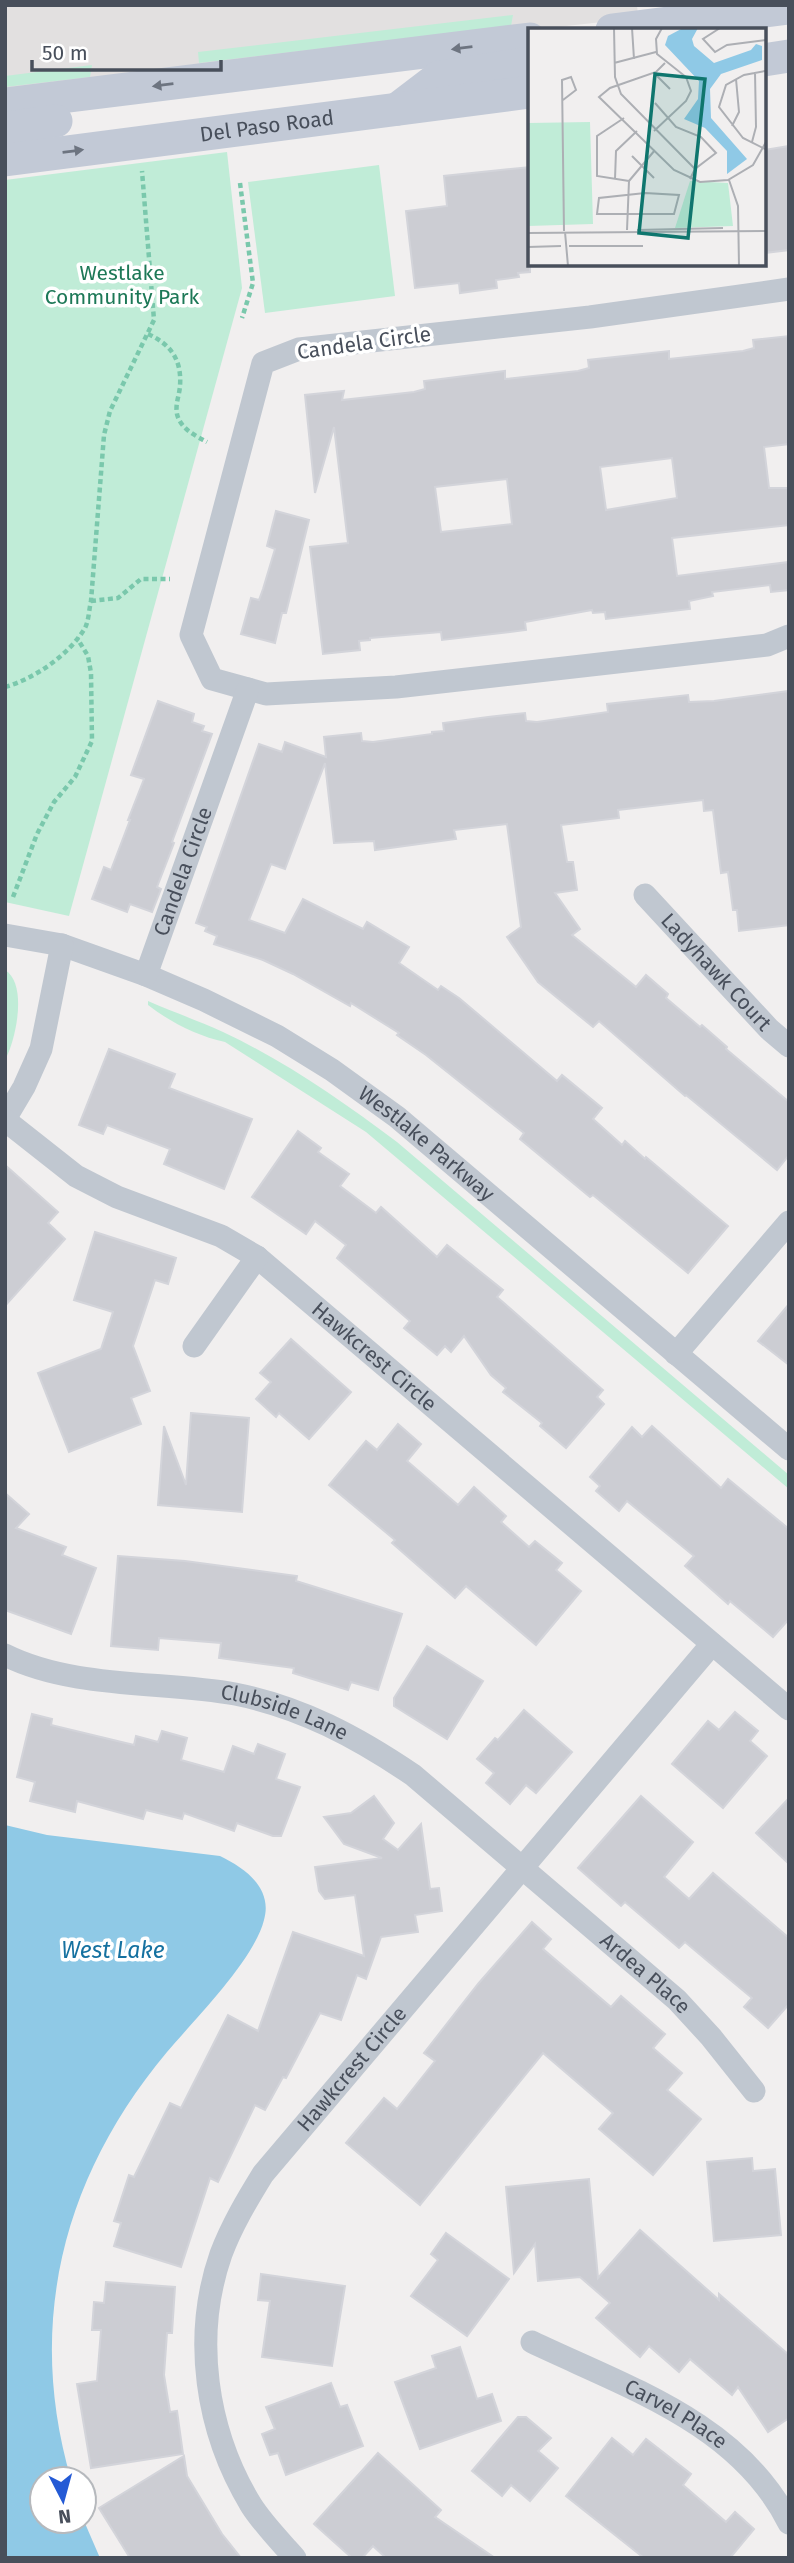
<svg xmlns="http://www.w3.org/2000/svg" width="794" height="2563" font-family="'Fira Sans',sans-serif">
  <rect width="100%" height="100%" fill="#f1efef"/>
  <polygon fill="#e2e0e0" points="5,5 637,5 638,18 5,89"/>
  <g fill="#c0ecd7">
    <polygon points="513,15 511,26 199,63 198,52"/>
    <polygon points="92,65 90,77 5,87 5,76"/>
    <polygon points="227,152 242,288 69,916 5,902 5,180"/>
    <polygon points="379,165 395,296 265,313 248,182"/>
    <path d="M5,970C28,984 16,1040 5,1060Z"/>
    <path d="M148,1001C173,1012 199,1021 223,1032C285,1061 342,1101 397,1142L789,1475V1489L366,1132L225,1042C197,1036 170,1022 148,1005Z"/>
  </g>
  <path fill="#8fc9e6" d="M5,1825L47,1835L220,1856C245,1868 273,1888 264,1920C254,1960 195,2019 167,2052C64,2175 25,2322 71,2479H42V2521H84L100,2558H5Z"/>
  <g fill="#cccdd3" stroke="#d3d4da" stroke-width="2" fill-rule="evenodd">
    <polygon points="789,146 789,250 764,253 764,150"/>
    <polygon points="530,167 530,272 518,273 519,277 496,280 497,288 460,293 459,283 415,288 406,211 447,206 444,176"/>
    <path d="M789,336V444L764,447L769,488H789V525L672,538L677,576L789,562V590L771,592L770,585L712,592L713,596L689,601L690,609L606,619L605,612L593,613L592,610L525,622L526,630L442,640L441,632L370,638V640L359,641L360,650L323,654L310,547L348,543L334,427L315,493L305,395L344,391L342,400L414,392L425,389L424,381L505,371V379L578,371L589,368L588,360L669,351V359L743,351L754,348L753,340ZM672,458L677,498L606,510L600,467ZM507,479L512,524L441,532L435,487Z"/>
    <polygon points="276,511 309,520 286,613 282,613 275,643 241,634 251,598 259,600 263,589 275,549 267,546"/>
    <polygon points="789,691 789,925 739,931 737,910 733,910 728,872 721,873 713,810 704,811 703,800 618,810 619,818 561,825 567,862 573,862 577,890 555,893 580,929 572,935 636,987 646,975 668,994 666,998 700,1027 702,1025 727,1047 726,1049 789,1102 789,1155 777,1170 686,1095 685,1096 599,1021 593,1027 538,982 507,937 521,927 507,824 454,830 456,839 375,850 374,841 334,843 325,763 285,869 271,864 249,920 285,933 303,899 363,929 367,922 409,947 399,963 438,990 441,986 459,998 557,1081 562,1075 602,1108 593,1119 622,1145 625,1141 645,1159 646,1157 728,1226 688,1273 593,1195 590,1197 520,1139 524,1133 426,1055 397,1035 399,1033 351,1003 350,1006 293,974 263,960 214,944 217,936 205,931 207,927 196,923 259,744 282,752 285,742 326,757 324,737 361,733 362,741 373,742 432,734 432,732 444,731 443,723 488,717 525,713 526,721 537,722 608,712 607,704 688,695 689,702 714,701"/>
    <polygon points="158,701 194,714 192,722 204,726 202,731 212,734 172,842 174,843 157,887 161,889 152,912 130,904 127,912 92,899 104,867 111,870 130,820 128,820 144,779 131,775"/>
    <polygon points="109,1049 175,1074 169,1088 252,1119 224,1189 164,1164 170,1149 107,1125 103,1134 79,1125"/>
    <polygon points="298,1131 321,1148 318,1152 349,1174 340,1186 376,1213 381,1207 437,1257 447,1245 503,1290 497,1297 603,1390 597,1397 604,1404 566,1448 540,1426 542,1423 503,1392 506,1388 491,1375 464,1336 451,1352 445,1346 437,1355 404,1328 410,1321 337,1258 346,1245 315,1221 306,1234 252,1197"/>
    <polygon points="5,1165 58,1212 48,1223 65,1239 5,1306"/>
    <polygon points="95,1232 176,1258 168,1284 155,1280 133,1346 150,1391 131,1398 141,1424 69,1452 38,1373 101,1349 113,1312 74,1300"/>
    <polygon points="789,1304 789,1365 758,1341"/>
    <polygon points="291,1339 351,1392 309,1439 279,1413 276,1417 256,1399 271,1382 260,1373"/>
    <polygon points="191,1413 249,1418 242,1512 158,1505 164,1426 186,1485"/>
    <polygon points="398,1424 421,1444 407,1461 458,1505 474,1487 506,1516 501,1522 529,1547 535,1541 562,1563 556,1570 581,1591 536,1645 466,1586 455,1598 392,1543 395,1540 329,1485 366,1441 377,1450"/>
    <polygon points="652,1426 721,1488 728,1479 789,1529 789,1619 773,1637 730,1601 728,1604 685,1566 694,1556 627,1501 619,1511 596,1491 600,1486 590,1477 632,1427 642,1437"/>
    <polygon points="5,1493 29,1514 16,1528 66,1547 62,1555 96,1568 71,1634 5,1610"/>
    <polygon points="118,1556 185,1561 297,1576 296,1581 402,1614 378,1690 351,1682 348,1690 293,1673 294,1668 219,1658 221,1643 159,1638 158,1650 111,1646"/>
    <polygon points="427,1646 483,1681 447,1739 394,1706 394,1698"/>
    <polygon points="524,1710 572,1752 536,1793 526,1785 510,1804 486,1783 494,1773 477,1759 495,1738 498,1740"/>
    <polygon points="735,1712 758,1731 750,1741 767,1756 723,1808 672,1764 708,1721 719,1730"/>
    <polygon points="32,1714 52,1719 51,1725 134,1745 136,1736 158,1742 162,1731 187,1738 181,1760 224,1772 233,1746 254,1754 258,1744 285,1754 276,1779 300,1787 281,1836 273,1836 237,1823 234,1831 184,1813 182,1819 146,1810 143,1819 77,1801 75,1812 30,1801 35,1782 17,1777"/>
    <polygon points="374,1796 394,1823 383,1839 398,1850 421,1824 430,1889 439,1888 442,1911 415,1915 418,1932 381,1937 366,1979 357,1975 341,2020 320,2013 286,2078 283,2077 265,2110 255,2105 218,2182 210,2178 181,2267 114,2246 121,2223 114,2221 129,2175 134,2177 170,2103 181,2108 228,2015 258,2031 293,1932 364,1956 355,1895 325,1899 319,1891 315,1867 382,1858 344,1844 324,1817 351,1813"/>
    <polygon points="641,1796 693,1842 664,1877 689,1899 713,1873 789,1938 789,2004 768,2028 744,2007 752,1998 710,1963 685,1942 679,1948 625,1902 621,1906 578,1868"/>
    <polygon points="789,1798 789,1864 756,1833"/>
    <polygon points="532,1922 551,1939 543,1949 611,2007 621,1996 665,2034 653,2048 682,2073 667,2090 701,2119 653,2175 599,2129 613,2113 543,2053 420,2205 346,2143 384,2098 397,2109 435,2061 424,2053 478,1984"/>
    <polygon points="752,2158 753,2171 775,2169 781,2235 714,2241 707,2162"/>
    <polygon points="589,2179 598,2278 640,2230 719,2300 719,2294 789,2355 789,2418 768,2432 738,2387 732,2395 690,2359 679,2372 649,2346 640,2357 596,2318 610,2303 580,2277 538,2281 535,2244 514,2273 506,2187"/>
    <polygon points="446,2233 509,2279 467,2336 411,2296 438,2260 431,2254"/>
    <polygon points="261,2274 345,2286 332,2366 262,2357 270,2301 258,2300"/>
    <polygon points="106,2282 175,2287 172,2333 167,2333 164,2375 170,2412 177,2411 183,2454 91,2468 77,2384 97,2381 101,2330 92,2330 94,2302 104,2303"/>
    <polygon points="460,2347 477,2399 492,2394 501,2421 420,2449 395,2382 436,2368 432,2356"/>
    <polygon points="331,2383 340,2407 347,2405 363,2446 286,2475 278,2453 270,2455 262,2434 275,2429 266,2407"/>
    <polygon points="518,2417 526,2417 551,2438 538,2451 558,2468 530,2501 511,2485 502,2496 472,2471"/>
    <polygon points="612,2438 633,2455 646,2439 691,2474 683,2485 726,2522 735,2512 754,2529 730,2558 644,2558 566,2496"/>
    <polygon points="378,2453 441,2510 435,2517 495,2558 386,2558 373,2546 362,2558 352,2558 314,2524"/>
    <polygon points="184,2456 187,2476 222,2534 241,2558 130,2558 99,2508"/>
  </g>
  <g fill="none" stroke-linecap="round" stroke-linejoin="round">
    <g stroke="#7ac8ac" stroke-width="4.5" stroke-dasharray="5 3.5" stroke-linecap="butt">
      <polyline points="240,183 253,283 242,318"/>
      <path d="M148,334C170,344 182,359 180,386C179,399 172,410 181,423C187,432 198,437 207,442"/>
      <polyline points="91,601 118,598 141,579 170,579"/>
      <path d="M5,687C34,679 69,655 85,628C89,620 89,609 91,601L104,435L110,411L154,320L142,171"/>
      <polyline points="13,897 37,834 54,802 75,777 92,741 91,673 88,656 77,638"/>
    </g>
    <g stroke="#c0c7d0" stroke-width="23">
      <polyline points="789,289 590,317 299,349 263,363 191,635 212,679 266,694 396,687 767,645 789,636"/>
      <path id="s1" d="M645,895L769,1029L789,1046"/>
      <path id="s2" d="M5,935L62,945L146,975L204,1000L277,1036L332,1070L397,1117L789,1449"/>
      <path id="s3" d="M146,975L248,689"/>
      <polyline points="5,1119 24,1087 41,1049 62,945"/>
      <path id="s4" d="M5,1120L76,1176L117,1197L221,1236L257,1257L789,1709"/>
      <polyline points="194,1346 257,1257"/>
      <polyline points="676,1354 789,1222"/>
      <path id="s5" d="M5,1655C73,1689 162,1681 235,1694C301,1707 357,1737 413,1775L677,2000L711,2037L754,2091"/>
      <path id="s6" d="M532,2342C626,2387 739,2423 789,2523"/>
      <path id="s7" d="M295,2558C280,2541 263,2524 251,2505C206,2431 192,2337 221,2254C232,2225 247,2200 263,2174L712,1644"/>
    </g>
    <g stroke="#c2c9d6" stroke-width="33">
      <polyline points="612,30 789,8"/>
      <polyline points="764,60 789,56"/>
      <polyline points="5,104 530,39"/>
      <polyline points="397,109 439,77 530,63"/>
      <polyline points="5,128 56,121"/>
      <path id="s8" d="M5,160L530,92"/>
    </g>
  </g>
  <defs><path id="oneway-solid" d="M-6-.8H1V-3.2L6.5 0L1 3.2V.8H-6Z" transform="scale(1.75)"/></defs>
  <g fill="#6d7480">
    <use href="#oneway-solid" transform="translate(462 48) rotate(173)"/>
    <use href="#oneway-solid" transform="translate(163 85) rotate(173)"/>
    <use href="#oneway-solid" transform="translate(73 151) rotate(-7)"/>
  </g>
  <g text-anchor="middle" stroke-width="7" stroke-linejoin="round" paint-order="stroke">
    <g font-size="21" fill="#484f5b" stroke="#fff">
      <text dy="7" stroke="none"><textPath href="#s8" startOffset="264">Del Paso Road</textPath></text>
      <text transform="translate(364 343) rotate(-8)" y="7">Candela Circle</text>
      <text dy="7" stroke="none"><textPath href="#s3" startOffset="110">Candela Circle</textPath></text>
      <text dy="7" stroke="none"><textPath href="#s1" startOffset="105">Ladyhawk Court</textPath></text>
      <text dy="7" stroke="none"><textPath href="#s2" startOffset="476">Westlake Parkway</textPath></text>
      <text dy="7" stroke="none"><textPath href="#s4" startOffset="443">Hawkcrest Circle</textPath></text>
      <text dy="7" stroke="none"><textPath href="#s5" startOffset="287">Clubside Lane</textPath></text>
      <text dy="7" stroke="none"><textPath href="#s5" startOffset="737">Ardea Place</textPath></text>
      <text dy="7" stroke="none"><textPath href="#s7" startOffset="558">Hawkcrest Circle</textPath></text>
      <text dy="7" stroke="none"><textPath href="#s6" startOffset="161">Carvel Place</textPath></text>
    </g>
    <g font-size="21" fill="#1d7857" stroke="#fff">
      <text x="122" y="280">Westlake<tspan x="122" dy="24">Community Park</tspan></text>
    </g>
    <g font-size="23" font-style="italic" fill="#1571a0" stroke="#fff">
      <text x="113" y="1958">West Lake</text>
    </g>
  </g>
  <g transform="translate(528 28)">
    <rect width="238" height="238" fill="#f1efef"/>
    <path d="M62,94L65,196L0,198V95ZM162,153L200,155L205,198L147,200Z" fill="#c0ecd7"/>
    <path d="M155,0H170L164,11L166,18L186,35L223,22L228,16L234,18V32L193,46L182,61L183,90L219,131L199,146V123L177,100L156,91L170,71L171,53L137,17L140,8Z" fill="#8fc9e6"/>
    <path fill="none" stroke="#adafb4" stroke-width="2" d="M86,0L87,49L93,66L167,141M104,0L106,31M192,0L175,11L187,24L199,17L238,12M86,35L128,24M137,35L128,44L82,60L71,69L146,142L172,154L200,152L225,137L238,114M126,45L142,61M35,72L48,62L43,49L34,52L36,203M127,75L148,99L173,109L188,125L167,141L162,151M96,90L69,108V148L101,153M204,98L211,84L208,51M126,103L158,73L163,63L158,49L129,26L128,11L134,0M224,114L228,99L227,44M237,121L215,110L191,79L198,57L216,47L237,43M104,128L126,150M87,151L88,123L109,103M201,152L210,178L211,238M117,165L151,167L146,186H69L71,170ZM99,202L101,153L127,122M109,202L195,200M37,204L40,238M0,205L238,203M41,218H115M0,219L33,218"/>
    <path fill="#0f766e" fill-opacity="0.15" stroke="#0f766e" stroke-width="3.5" d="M127,46L177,51L160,210L111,205Z"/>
    <rect width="238" height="238" fill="none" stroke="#484f5b" stroke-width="3.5"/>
  </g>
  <rect width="794" height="2563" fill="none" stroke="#484f5b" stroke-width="14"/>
  <g transform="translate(63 2500) rotate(174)"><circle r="33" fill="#ffffff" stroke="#b6b9bd" stroke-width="2"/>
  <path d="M0-5L12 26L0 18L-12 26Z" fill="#245ad5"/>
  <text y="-10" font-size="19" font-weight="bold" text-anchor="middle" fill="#484f5b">N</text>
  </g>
  <path d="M32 60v10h189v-10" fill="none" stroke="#484f5b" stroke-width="3.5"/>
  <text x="42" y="60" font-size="21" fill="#484f5b" stroke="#ffffff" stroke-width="5" paint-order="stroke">50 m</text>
</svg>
